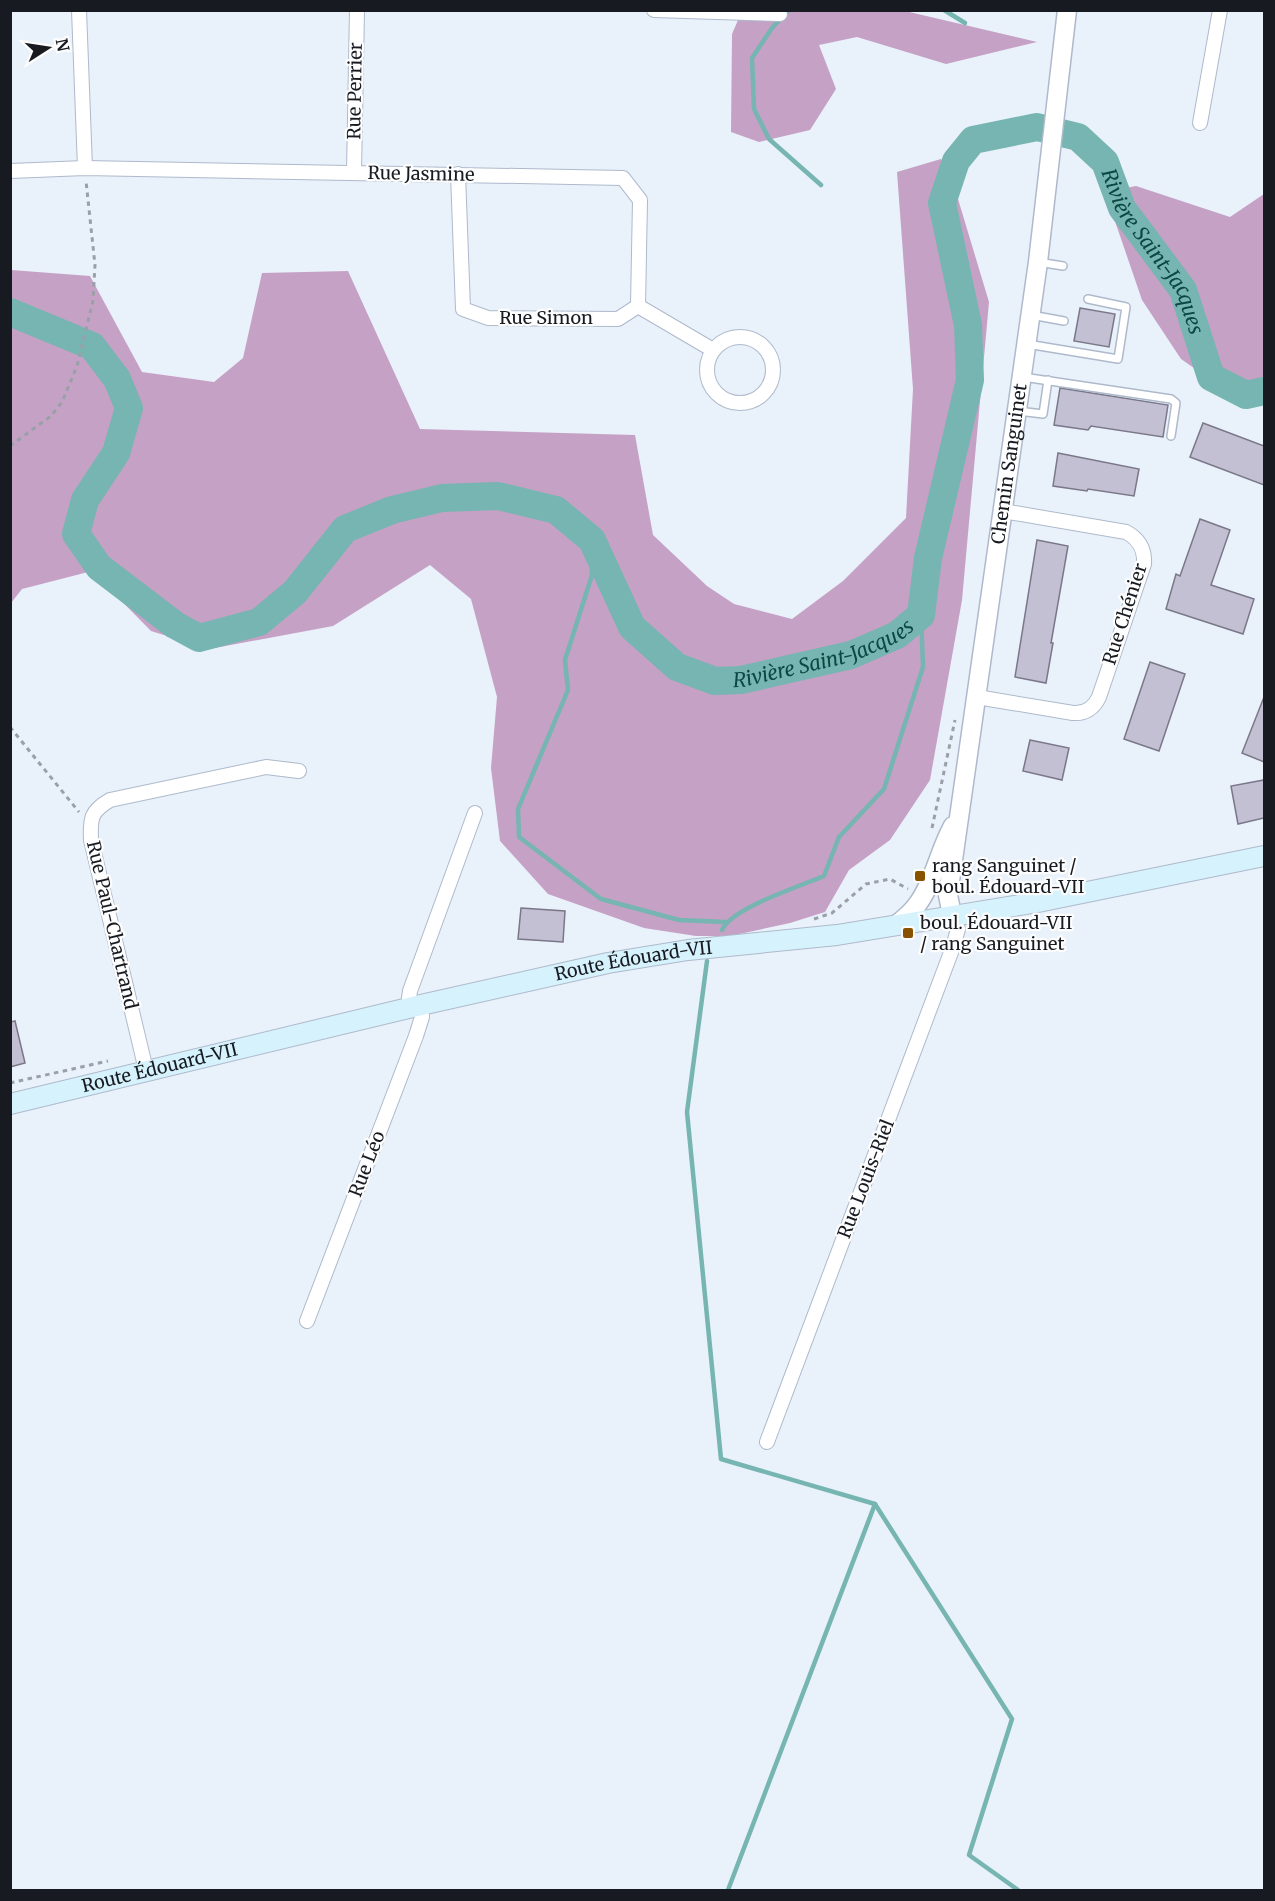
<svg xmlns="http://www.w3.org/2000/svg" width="1275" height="1901" font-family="Merriweather,serif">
  <rect width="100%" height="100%" fill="#e9f1fb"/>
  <g fill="#c5a1c5">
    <polygon points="742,11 905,11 1037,42 946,64 857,37 819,45 836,89 810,130 759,142 731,132 732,34"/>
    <polygon points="941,159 952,179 989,302 962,600 930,780 890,840 849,870 825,912 790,923 730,936 696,936 644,928 548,894 500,841 491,768 497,697 471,599 430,565 333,626 209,649 151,631 92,571 22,589 11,603 11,270 90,276 142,372 214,382 243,358 262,273 348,271 420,429 635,435 653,535 707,586 734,604 792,619 843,581 906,518 913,389 897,172"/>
    <polygon points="1136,186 1230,217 1264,194 1264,392 1230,393 1181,359 1142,300 1105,192"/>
  </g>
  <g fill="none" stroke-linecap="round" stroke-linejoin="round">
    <g stroke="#76b5b1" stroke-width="4.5">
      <polyline points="789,10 772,28 752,58 754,109 769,139 821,185"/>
      <polyline points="944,10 965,23"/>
      <polyline points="592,540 592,575 565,660 568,690 518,809 519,837 601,899 679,920 725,922"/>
      <path d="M722,930C731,908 801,886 824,876L839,837L884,789L923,667L921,615"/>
      <polyline points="707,961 687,1112 721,1459 875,1504 1012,1719 969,1855 1018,1890"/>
      <polyline points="728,1890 875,1504"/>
    </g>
    <path stroke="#76b5b1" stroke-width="28" id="s1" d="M10,312L92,346L117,379L129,408L116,453L85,500L76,534L99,567L175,625L199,638L259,622L295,592L345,529L392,510L442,498L498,496L556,510L592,540L632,627L677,667L715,681L741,680L851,655L897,635L921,615L928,558L970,380L968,325L942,203L956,161L973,140L1037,127L1078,137L1105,162L1122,208L1183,290L1211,377L1246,395L1264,391"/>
  </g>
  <g fill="#c3c0d4" stroke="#7a7789" stroke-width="1.5">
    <polygon points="1080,308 1115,314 1109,347 1074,341"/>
    <polygon points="1060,388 1168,405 1163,437 1091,426 1088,430 1054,425"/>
    <polygon points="1203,423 1264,446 1264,485 1190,457"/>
    <polygon points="1058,453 1139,469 1134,496 1088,489 1087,491 1053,486"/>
    <polygon points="1200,519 1230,530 1211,585 1254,599 1243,634 1166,609 1176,574 1180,576"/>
    <polygon points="1037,540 1068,546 1051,643 1053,643 1046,683 1015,677"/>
    <polygon points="1150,662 1185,674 1159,751 1124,739"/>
    <polygon points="1264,697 1264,762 1242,753"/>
    <polygon points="1030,740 1069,748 1062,780 1023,771"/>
    <polygon points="1264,780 1264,818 1238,824 1231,786"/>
    <polygon points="521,908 565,911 563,942 518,939"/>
    <polygon points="15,1021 25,1063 10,1067 10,1022"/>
  </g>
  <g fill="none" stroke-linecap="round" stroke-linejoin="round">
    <g stroke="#aebacb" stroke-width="10">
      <g id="service">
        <polyline points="1038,262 1063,266"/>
        <polyline points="1031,315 1064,321"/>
        <polyline points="1027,344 1118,359 1126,307 1088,299"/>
        <polyline points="1023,377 1171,399 1176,403 1171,436"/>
        <polyline points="1018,411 1043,414 1048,380"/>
      </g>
    </g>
    <g stroke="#aebacb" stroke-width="16">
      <g id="minor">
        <polyline points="79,10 85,168"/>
        <polyline points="654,10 780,14"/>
        <polyline points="1200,123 1220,10"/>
        <polyline points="10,171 85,168 623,178 640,200 638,306"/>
        <polyline points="354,172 357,10"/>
        <polyline points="458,174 463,309 488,318 618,319 638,306"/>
        <polyline points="638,306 713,350"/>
        <circle cx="740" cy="370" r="33"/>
        <path d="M977,697L1073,713C1085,714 1094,708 1099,697L1144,564C1145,549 1139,539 1126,532L1003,511"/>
        <polyline points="411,1007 409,998 410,991 475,813"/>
        <path d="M146,1070L91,840C90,818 91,811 110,800L266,767L299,771"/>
        <polyline points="307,1321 416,1036 422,1017 421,1005"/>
        <polyline points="767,1442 953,947 958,929 952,915"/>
      </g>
    </g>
    <g stroke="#aebacb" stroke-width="21">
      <g id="tertiary">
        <path id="s2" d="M952,915L948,895L1038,262L1067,10"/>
        <path d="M896,925C904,919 911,913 917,905C934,882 939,851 953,826"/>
      </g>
    </g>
    <g stroke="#aebacb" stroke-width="22">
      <g id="secondary">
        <path id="s3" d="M10,1104L421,1005L608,963L688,950L837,935L1038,902L1264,856"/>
      </g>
    </g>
    <g stroke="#99a0a8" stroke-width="3" stroke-dasharray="4.5 4.5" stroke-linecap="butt">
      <polyline points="10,446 51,416 62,402 77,366 93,301 95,265 86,181"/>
      <polyline points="10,727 79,812"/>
      <polyline points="932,828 955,720"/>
      <polyline points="814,919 832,913 866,884 890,879 908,889"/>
      <polyline points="10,1083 108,1061"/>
    </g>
    <use href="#service" stroke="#fff" stroke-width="7"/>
    <use href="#minor" stroke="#fff" stroke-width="14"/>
    <use href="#tertiary" stroke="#fff" stroke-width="18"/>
    <use href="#secondary" stroke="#d6f2fc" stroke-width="20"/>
  </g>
  <g fill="#885201" stroke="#fdfdfd" stroke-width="2">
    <rect x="914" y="870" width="12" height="12" rx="3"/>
    <rect x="902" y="927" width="12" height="12" rx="3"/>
  </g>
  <g text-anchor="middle" stroke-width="4.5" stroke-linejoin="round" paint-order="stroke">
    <g font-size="18" fill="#171b21" stroke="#fdfdfd">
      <text transform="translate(355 91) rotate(-89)" y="6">Rue Perrier</text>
      <text transform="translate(421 174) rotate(1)" y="6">Rue Jasmine</text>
      <text x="546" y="324">Rue Simon</text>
      <text dy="6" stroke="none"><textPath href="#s2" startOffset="456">Chemin Sanguinet</textPath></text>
      <text transform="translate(1125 614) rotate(-72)" y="6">Rue Chénier</text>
      <text transform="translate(112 925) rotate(77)" y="6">Rue Paul-Chartrand</text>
      <text dy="6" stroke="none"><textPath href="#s3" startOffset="640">Route Édouard-VII</textPath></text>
      <text dy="6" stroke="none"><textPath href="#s3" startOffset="154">Route Édouard-VII</textPath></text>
      <text transform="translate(367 1164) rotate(-69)" y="6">Rue Léo</text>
      <text transform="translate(866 1179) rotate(-69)" y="6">Rue Louis-Riel</text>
    </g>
    <g font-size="18" fill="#171b21" stroke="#fdfdfd" text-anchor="start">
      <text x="932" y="872">rang Sanguinet /<tspan x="932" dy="21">boul. Édouard-VII</tspan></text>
      <text x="920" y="929">boul. Édouard-VII<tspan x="920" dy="21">/ rang Sanguinet</tspan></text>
    </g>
    <g font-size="20" font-style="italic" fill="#0c4744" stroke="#fdfdfd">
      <text dy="7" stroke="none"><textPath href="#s1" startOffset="2072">Rivière Saint-Jacques</textPath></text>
      <text dy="7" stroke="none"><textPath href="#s1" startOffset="1226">Rivière Saint-Jacques</textPath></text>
    </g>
  </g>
  <rect width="1275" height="1901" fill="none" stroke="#171b21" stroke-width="24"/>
  <g transform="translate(48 48) rotate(78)" stroke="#fdfdfd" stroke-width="4.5" paint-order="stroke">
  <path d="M0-4.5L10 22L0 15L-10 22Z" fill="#171b21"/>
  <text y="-9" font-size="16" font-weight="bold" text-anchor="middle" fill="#171b21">N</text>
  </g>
</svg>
